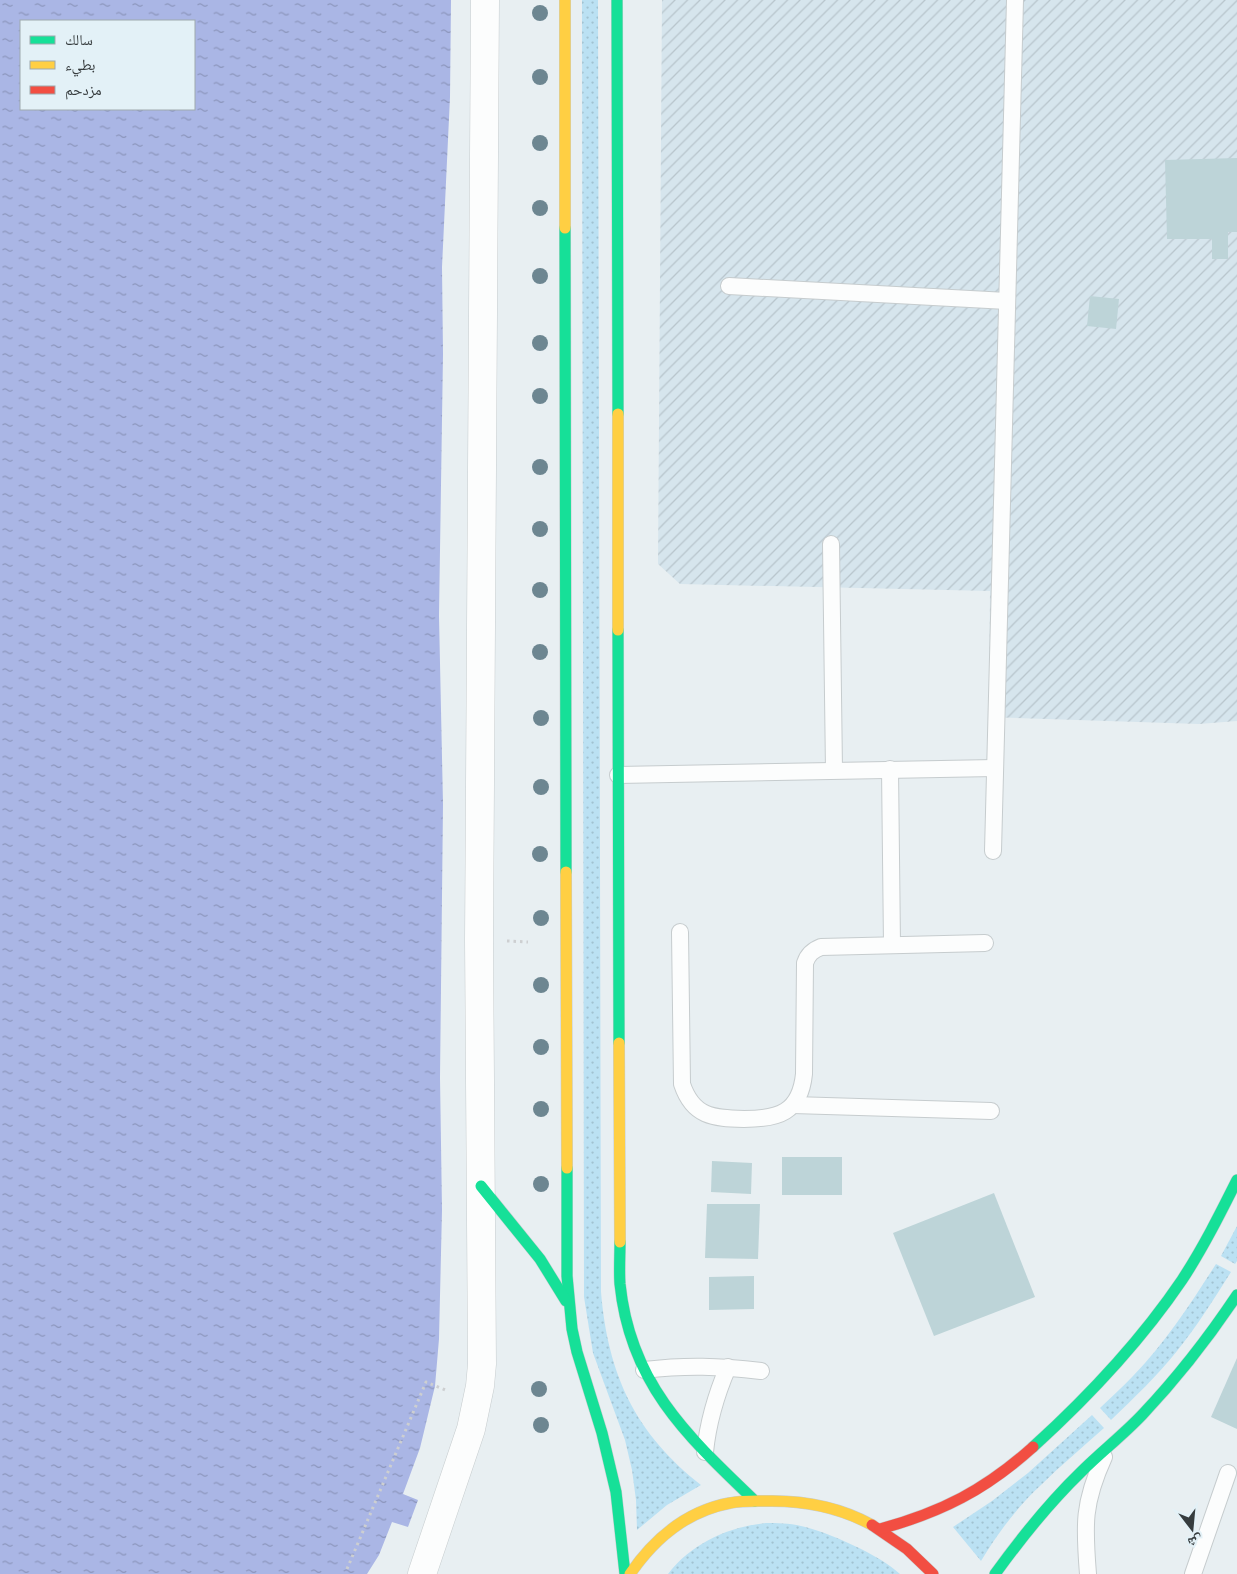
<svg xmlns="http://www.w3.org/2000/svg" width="1237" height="1574" font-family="Overpass,'Noto Naskh Arabic',sans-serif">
  <defs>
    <pattern id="industrial-furrows" width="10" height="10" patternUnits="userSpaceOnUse" patternTransform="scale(1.25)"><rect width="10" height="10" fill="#d6e5ed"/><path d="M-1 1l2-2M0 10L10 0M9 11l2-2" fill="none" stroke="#b8c5cc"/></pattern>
    <pattern id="grass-dots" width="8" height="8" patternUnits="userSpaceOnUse" patternTransform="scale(1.25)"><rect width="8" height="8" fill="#bbe1f3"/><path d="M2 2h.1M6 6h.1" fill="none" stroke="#a1c2d1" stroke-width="1.8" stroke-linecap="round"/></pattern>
    <pattern id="water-ripples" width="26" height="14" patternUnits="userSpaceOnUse" patternTransform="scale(1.25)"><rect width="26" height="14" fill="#aab6e5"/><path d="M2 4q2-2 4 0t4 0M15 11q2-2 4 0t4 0" fill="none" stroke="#8b95bb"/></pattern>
  </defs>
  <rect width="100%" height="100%" fill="#e8eff2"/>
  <polygon fill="url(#industrial-furrows)" points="662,0 1237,0 1237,721 1199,724 989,717 990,591 680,584 658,564"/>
  <g fill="url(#grass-dots)">
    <path d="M582,0H598L601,1292C608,1375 635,1433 701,1485L667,1505L637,1530L636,1500L632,1470L625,1440L593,1353L584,1297Z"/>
    <polygon points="1237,1226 1237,1261 1235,1264 1221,1256"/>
    <path d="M1216,1264L1231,1272C1214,1299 1197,1326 1177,1351C1157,1376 1134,1398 1111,1420L1100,1408C1111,1397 1123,1387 1133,1376C1166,1342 1191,1303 1216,1264Z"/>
    <path d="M1092,1415L1104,1428C1083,1447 1061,1465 1041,1485C1017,1507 998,1533 981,1561L953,1527L992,1501L1028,1473Z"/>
    <path d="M766,1523C777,1523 789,1523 801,1526C828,1532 880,1555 900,1574H668C692,1543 728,1527 766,1523Z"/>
  </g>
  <path fill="url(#water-ripples)" fill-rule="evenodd" d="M0,0H451L450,97L442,267L443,354L439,616L443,804L440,1078L442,1210L439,1339L435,1386L420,1448L403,1494L418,1500L408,1527L392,1522L379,1555L367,1574H0ZM21,21H194V109H21Z"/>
  <g fill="#bdd4d8">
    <polygon points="1237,158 1237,232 1228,232 1228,259 1212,259 1212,239 1167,239 1165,160"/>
    <polygon points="1090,296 1119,299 1116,329 1087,326"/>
    <rect x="782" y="1157" width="60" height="38"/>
    <polygon points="712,1161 752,1163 751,1194 711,1192"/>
    <polygon points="994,1193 1035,1297 934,1336 893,1233"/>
    <polygon points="707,1204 760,1204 758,1259 705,1258"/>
    <polygon points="754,1276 754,1309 709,1310 709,1277"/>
    <polygon points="1237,1358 1237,1429 1211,1417"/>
  </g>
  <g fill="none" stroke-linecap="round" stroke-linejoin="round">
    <g stroke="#c6ccce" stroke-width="18">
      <g id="lane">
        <polyline points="729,286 1007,301"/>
        <polyline points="831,544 834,770"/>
        <polyline points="890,769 892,945"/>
        <polyline points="618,775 995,768"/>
        <polyline points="993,851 1015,0"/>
        <path d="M680,932L682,1084C693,1117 713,1118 744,1119C778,1119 800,1113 804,1074L805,963C808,954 813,950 821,947L985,943"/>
        <polyline points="793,1105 991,1111"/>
        <path d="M644,1370C686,1365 719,1366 761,1371"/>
        <path d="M705,1452C708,1422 716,1395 728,1367"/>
        <path d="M1088,1574C1084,1525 1083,1503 1104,1457"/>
        <polyline points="1193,1574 1228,1473"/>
      </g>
    </g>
    <g stroke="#c6ccce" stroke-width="29">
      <polyline id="street" points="422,1574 471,1429 480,1386 482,1364 479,940 485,0"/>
    </g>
    <g stroke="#c6ccce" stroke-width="12">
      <g id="fast">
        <polyline points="617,0 618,414"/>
        <polyline points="565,228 566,872"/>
        <polyline points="618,630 619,1043"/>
        <polyline points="567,1168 567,1276 572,1329 577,1352 602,1433 616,1492 625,1574"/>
        <polyline points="481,1186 540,1259 566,1301"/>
        <path d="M620,1242C620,1256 619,1271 620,1284C630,1383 687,1436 755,1501"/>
        <path d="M1033,1447C1088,1397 1140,1342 1182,1280C1203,1248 1220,1214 1237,1180"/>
        <path d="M995,1574C1021,1538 1049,1503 1081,1472C1101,1452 1123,1435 1142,1415C1177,1378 1209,1337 1237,1295"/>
      </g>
    </g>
    <g stroke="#c6ccce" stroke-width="12">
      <g id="slow">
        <polyline points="565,0 565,228"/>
        <polyline points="618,414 618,630"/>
        <polyline points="566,872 567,1168"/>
        <polyline points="619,1043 620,1242"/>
        <path d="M630,1574C654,1539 687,1511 730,1503C744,1500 759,1501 772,1501C807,1501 841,1508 872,1525"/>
      </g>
    </g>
    <g stroke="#c6ccce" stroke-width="12">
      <g id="jam">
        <polyline points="872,1525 907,1549 933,1574"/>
        <path d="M880,1529C942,1512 985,1490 1033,1447"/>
      </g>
    </g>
    <g stroke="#cdcfd1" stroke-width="3" stroke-dasharray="2.5 4" stroke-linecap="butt">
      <polyline points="507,941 528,942"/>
      <polyline points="347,1569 426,1382 448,1391"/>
    </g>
    <use href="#lane" stroke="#fcfdfd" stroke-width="16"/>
    <use href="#street" stroke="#fcfdfd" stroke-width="28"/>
    <use href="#fast" stroke="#16e098" stroke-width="11"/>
    <use href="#slow" stroke="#ffcf43" stroke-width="11"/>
    <use href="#jam" stroke="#f24e42" stroke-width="11"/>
  </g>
  <g fill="#6d8691">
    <circle cx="540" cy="13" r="8"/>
    <circle cx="540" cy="77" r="8"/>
    <circle cx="540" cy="143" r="8"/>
    <circle cx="540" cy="208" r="8"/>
    <circle cx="540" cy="276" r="8"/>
    <circle cx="540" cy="343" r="8"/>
    <circle cx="540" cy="396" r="8"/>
    <circle cx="540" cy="467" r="8"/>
    <circle cx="540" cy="529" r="8"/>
    <circle cx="540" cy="590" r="8"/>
    <circle cx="540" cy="652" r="8"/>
    <circle cx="541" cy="718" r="8"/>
    <circle cx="541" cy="787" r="8"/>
    <circle cx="540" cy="854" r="8"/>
    <circle cx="541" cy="918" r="8"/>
    <circle cx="541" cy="985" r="8"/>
    <circle cx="541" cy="1047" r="8"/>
    <circle cx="541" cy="1109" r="8"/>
    <circle cx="541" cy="1184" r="8"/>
    <circle cx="539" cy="1389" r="8"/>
    <circle cx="541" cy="1425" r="8"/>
  </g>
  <rect x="20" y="20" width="175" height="90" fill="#e3f1f7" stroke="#9ea9ad"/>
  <rect x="30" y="36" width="25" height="8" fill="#16e098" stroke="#9ea9ad"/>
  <text x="65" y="45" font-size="15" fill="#363c3e">سالك</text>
  <rect x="30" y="61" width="25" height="8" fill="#ffcf43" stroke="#9ea9ad"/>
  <text x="65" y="70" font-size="15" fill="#363c3e">بطيء</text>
  <rect x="30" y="86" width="25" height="8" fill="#f24e42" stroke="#9ea9ad"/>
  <text x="65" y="95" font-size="15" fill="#363c3e">مزدحم</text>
  <g transform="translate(1192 1529) rotate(164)" stroke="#e3f1f7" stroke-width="4" paint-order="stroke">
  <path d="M0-4L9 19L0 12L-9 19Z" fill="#363c3e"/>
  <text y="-8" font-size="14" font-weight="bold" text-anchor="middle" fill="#363c3e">ش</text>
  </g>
</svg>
